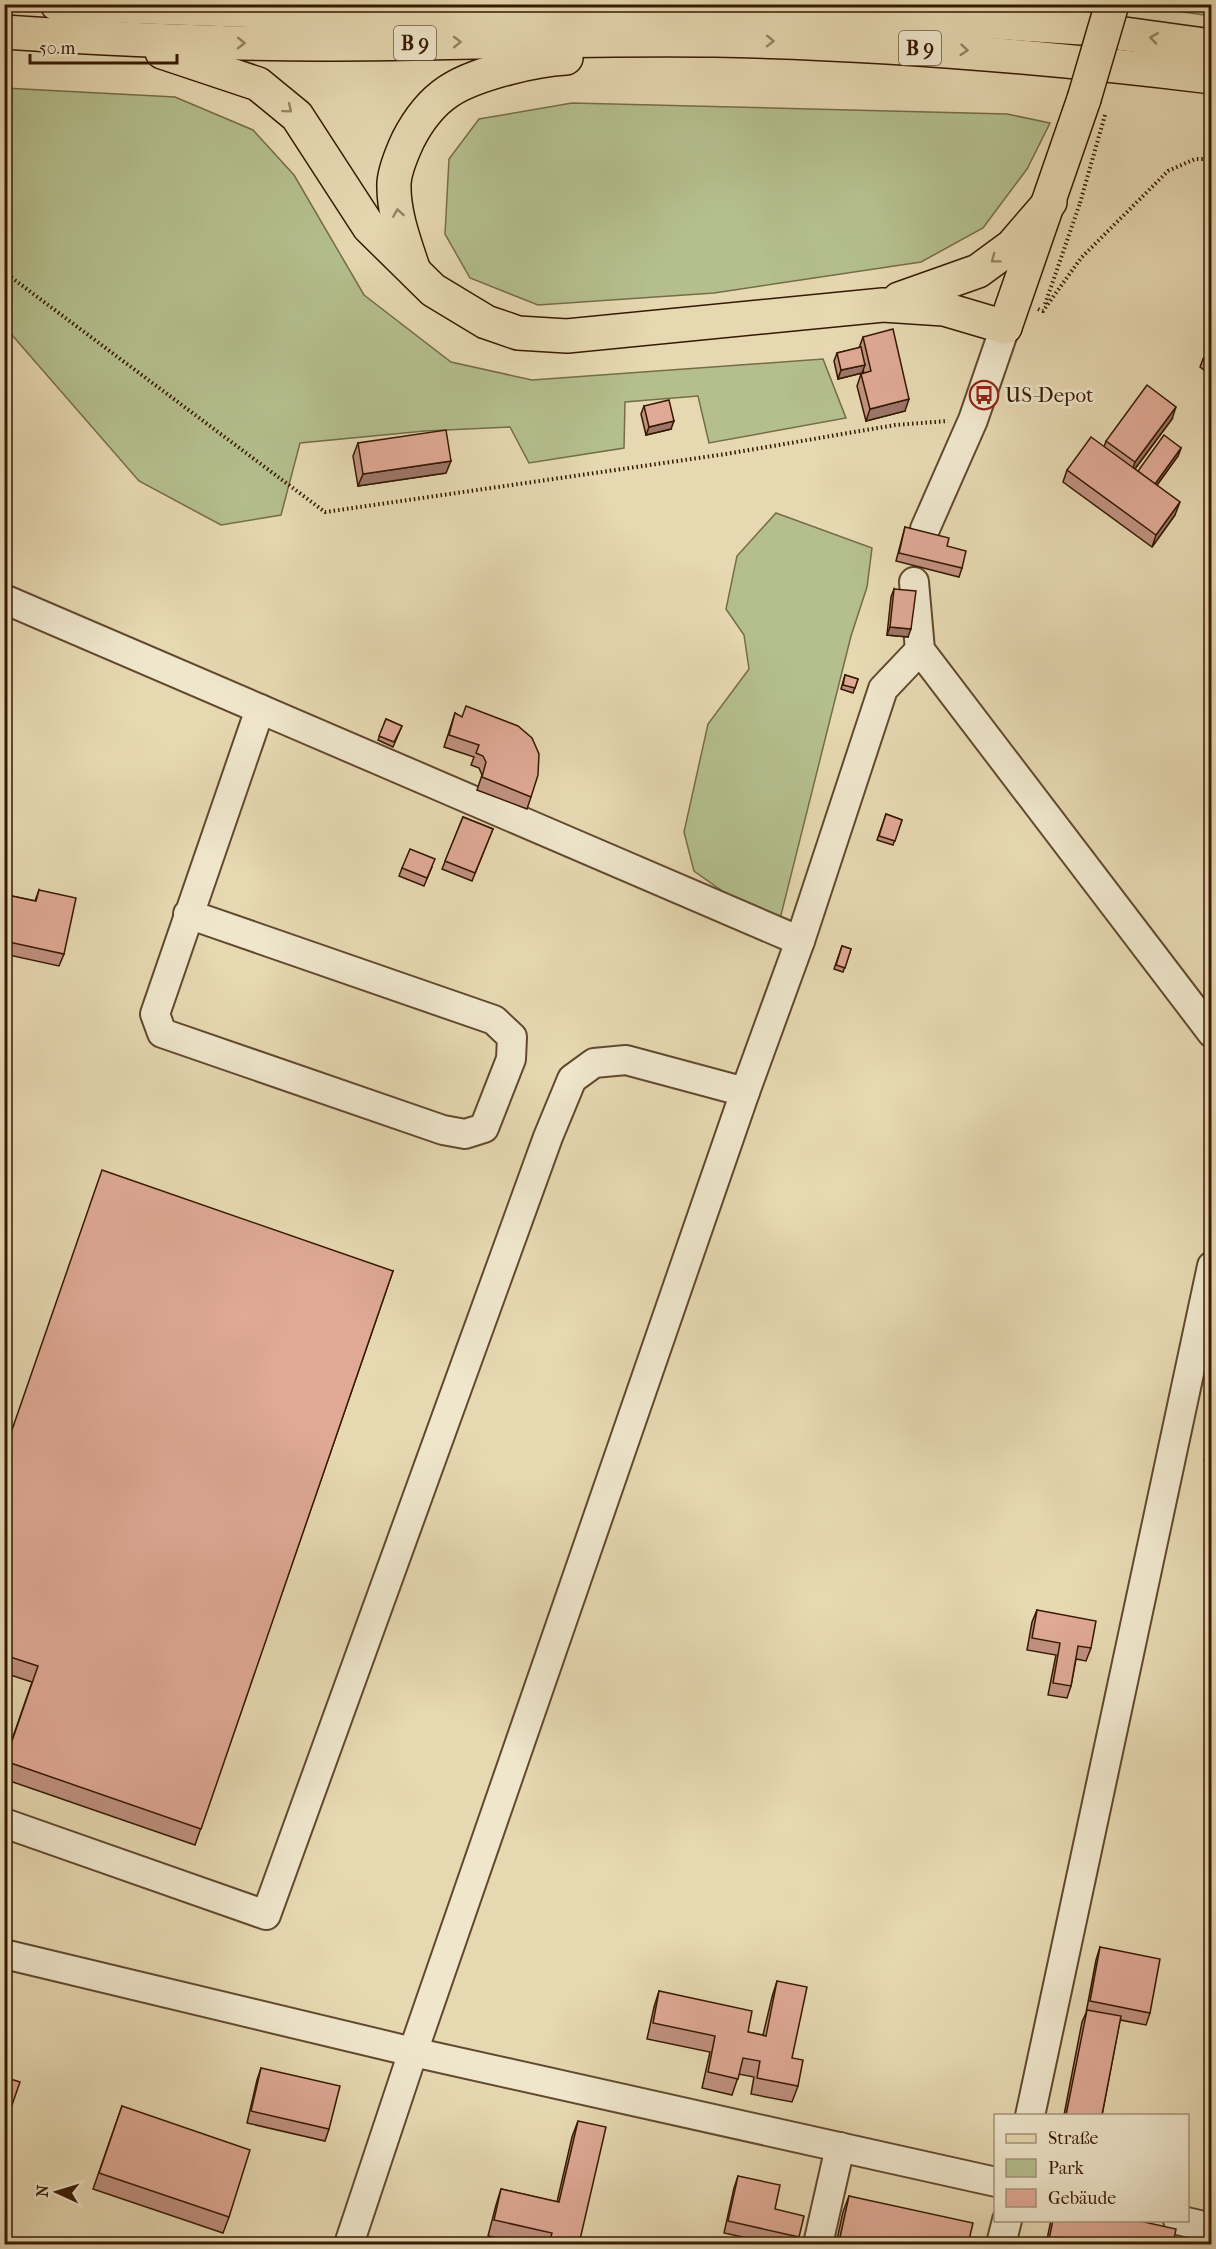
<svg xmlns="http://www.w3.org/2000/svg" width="1216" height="2249" font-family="'IM FELL French Canon',serif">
  <rect width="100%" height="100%" fill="#e6d8b1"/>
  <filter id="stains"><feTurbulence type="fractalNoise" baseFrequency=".00333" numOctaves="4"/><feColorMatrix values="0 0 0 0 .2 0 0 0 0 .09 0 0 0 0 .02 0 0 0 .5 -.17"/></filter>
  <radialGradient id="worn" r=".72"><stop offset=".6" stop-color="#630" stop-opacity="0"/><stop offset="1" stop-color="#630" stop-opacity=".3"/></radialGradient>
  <g fill="#b4bf8d" stroke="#756c48" stroke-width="1.5">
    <polygon points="1162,5 1211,5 1211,16 1160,9"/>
    <polygon points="4,88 175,97 253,130 294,175 364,295 451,362 532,380 823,359 846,418 709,443 698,396 625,402 624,448 529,463 510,427 425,431 300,443 281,515 221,525 139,481 5,327"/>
    <polygon points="572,103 1007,114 1050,123 1027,169 983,228 921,262 714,293 538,305 470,278 445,234 449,159 479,119"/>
    <polygon points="776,513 872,548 867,587 851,636 780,919 728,895 694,871 684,832 708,724 749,669 744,635 726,609 737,556"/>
  </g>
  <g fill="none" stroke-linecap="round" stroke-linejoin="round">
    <g stroke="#62492e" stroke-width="32">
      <g id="minor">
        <polyline points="925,529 973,420 1005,327"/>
        <polyline points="914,582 920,650 1212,1033"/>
        <polyline points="4,599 800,941"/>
        <polyline points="188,914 494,1020 512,1037 511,1059 484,1128 465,1134 443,1130 162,1033 155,1014 260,709"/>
        <polyline points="4,1823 266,1915 548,1137 572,1079 594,1063 626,1060 745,1092"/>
        <polyline points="4,1954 413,2052 996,2182"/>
        <polyline points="1030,2116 1212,1266"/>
        <polyline points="1178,2220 1212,2228"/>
        <polyline points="349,2244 413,2052 745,1092 800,941 883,689 920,650"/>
        <polyline points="818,2244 840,2147"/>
        <polyline points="1001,2244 1007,2220"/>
      </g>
    </g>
    <g stroke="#361902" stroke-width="36">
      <polyline id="major" points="1005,327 1084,99"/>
    </g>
    <g stroke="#361902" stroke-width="36">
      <g id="highway">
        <polyline points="57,4 324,13 626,9 839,12 1081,28 1212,46"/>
        <path d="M4,32C110,39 215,44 320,44C452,44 583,38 715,40C881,43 1046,57 1212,77"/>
        <polyline points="162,52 258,84 297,116 369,227 433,290 486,322 518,333 567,336 883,305 944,309 1005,327"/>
        <path d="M413,268C404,241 393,212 394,183C395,169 402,153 408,140C432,93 459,81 508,68C527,63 545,59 566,58"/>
        <polyline points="899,299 978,271 1012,246 1050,202"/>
      </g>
    </g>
    <g stroke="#361902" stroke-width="4" stroke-dasharray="1.5 3" stroke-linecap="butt">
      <polyline points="4,272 325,512 726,454 895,425 948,421"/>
      <polyline points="1045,304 1080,203"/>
      <polyline points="1038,309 1043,311 1081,258 1168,171 1195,159 1212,159"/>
    </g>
    <use href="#minor" stroke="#efe6cc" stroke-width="28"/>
    <use href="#major" stroke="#e6d8b1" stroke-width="33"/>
    <use href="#highway" stroke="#e6d8b1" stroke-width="33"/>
    <g stroke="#361902" stroke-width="36" stroke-linecap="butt">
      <polyline id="major-bridge" points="1084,99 1112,4"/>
    </g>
    <polyline stroke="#361902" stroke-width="4" stroke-dasharray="1.5 3" stroke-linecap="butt" points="1080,203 1105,115"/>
    <use href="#major-bridge" stroke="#e6d8b1" stroke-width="33"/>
  </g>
  <g fill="#c09180" stroke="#361902" stroke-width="1.5">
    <polygon points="863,337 905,411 866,421 857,386 861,374 864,373 863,369 862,373 838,379 834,361 837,353 859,348"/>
    <polygon points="1212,348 1212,376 1200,367 1203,359"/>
    <polygon points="644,406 671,429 646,435 641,414"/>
    <polygon points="1172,419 1135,469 1138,472 1181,448 1178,456 1157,485 1175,515 1152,547 1063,482 1067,470 1104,447 1106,441"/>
    <polygon points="358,443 446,473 358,486 353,456"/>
    <polygon points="905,527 962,568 959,577 896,561"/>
    <polygon points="894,589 908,637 887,635 891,597"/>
    <polygon points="845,675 858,679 853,693 841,689"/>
    <polygon points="455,713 531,797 527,809 477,790 482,775 479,768 471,765 474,757 444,747"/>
    <polygon points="386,719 402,726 393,747 378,740"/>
    <polygon points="886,814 902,820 893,845 877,840"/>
    <polygon points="463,817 493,829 472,881 442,869"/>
    <polygon points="432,867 424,886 399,876 402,868"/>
    <polygon points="39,890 64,954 59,966 4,954 4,903 7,895 35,901"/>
    <polygon points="842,946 851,949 843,972 834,969"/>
    <polygon points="393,1271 195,1845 4,1779 4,1763 32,1682 4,1673 4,1452"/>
    <polygon points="1212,1428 1212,1462 1204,1461"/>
    <polygon points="1037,1610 1091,1648 1086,1661 1076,1659 1071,1686 1067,1698 1048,1695 1056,1655 1027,1650 1032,1622"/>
    <polygon points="1100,1947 1150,2013 1146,2025 1120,2020 1102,2115 1064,2115 1082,2022 1086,2013 1096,1960"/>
    <polygon points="777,1981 798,2086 792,2102 751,2094 754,2077 739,2074 732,2095 702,2088 710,2052 647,2039 654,2007 659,1991 748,2032 763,2035 772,1997"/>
    <polygon points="261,2068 329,2129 325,2141 247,2123 257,2080"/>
    <polygon points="122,2106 229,2217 223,2233 93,2189"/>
    <polygon points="578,2121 579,2244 524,2244 488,2236 496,2205 501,2189 557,2202 572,2137"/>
    <polygon points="738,2176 775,2209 799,2237 797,2244 775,2244 724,2233 734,2188"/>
    <polygon points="849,2196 968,2244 836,2244 843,2212"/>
    <polygon points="1051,2220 1135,2220 1173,2244 1046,2244"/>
  </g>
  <g fill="#9c7668" stroke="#361902" stroke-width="1.5">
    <polygon points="865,365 862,373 838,379 841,370"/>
    <polygon points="909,399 905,411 866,421 870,409"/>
    <polygon points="1176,407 1172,419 1131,474 1135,462"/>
    <polygon points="674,421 671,429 646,435 649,427"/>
    <polygon points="1181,448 1178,456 1152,492 1155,484"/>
    <polygon points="451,461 446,473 358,486 363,474"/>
    <polygon points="1180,502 1175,515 1152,547 1156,535"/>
    <polygon points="890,627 911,629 908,637 887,635"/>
  </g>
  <g fill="#dfa995" stroke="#361902" stroke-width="1.5">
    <polygon points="893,329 909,399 870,409 861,374 871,371 863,337"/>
    <polygon points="861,347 865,365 841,370 837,353"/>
    <polygon points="1212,348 1212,365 1203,359"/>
    <polygon points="1147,385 1176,407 1135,462 1106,441"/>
    <polygon points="669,400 674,421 649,427 644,406"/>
    <polygon points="446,430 451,461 363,474 358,443"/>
    <polygon points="1164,435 1181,448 1155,484 1138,471"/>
    <polygon points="1091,437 1180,502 1156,535 1067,470"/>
    <polygon points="905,527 949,538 947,546 966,551 962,568 899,553"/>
    <polygon points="894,589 916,591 911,629 890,627"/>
    <polygon points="845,675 858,679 855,688 843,685"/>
    <polygon points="466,706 518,726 532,738 539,754 538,775 531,797 482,777 486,762 483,756 476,753 479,745 449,735 455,713 462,717"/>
    <polygon points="386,719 402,726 394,742 379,736"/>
    <polygon points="886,814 902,820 895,841 879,836"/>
    <polygon points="463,817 493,829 475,873 445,861"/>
    <polygon points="410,849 435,859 427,878 402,868"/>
    <polygon points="39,890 76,898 64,954 4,941 4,908 7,895 36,901"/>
    <polygon points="842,946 851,949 845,968 836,965"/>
    <polygon points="102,1170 393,1271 201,1829 5,1761 38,1666 4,1655 4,1453"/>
    <polygon points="1212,1435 1212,1449 1209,1449"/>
    <polygon points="1037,1610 1096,1621 1091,1648 1078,1646 1071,1686 1053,1683 1060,1643 1032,1638"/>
    <polygon points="1100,1947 1160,1959 1150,2013 1090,2001"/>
    <polygon points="777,1981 807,1987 792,2058 803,2060 798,2086 757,2078 760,2061 743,2058 738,2079 708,2072 715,2036 653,2023 659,1991 752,2011 748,2032 766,2036"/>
    <polygon points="1087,2010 1121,2016 1102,2115 1066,2115"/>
    <polygon points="261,2068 340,2086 329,2129 251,2111"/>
    <polygon points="4,2077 20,2082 4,2128"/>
    <polygon points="122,2106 250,2150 229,2217 99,2173"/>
    <polygon points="578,2121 606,2127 579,2244 568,2244 550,2240 552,2233 494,2220 501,2189 559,2202"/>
    <polygon points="738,2176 780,2185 775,2209 804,2216 799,2237 728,2221"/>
    <polygon points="849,2196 973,2223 968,2244 851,2244 839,2242"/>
    <polygon points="1053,2220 1135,2220 1176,2229 1173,2244 1048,2244"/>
  </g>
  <defs><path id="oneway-chevron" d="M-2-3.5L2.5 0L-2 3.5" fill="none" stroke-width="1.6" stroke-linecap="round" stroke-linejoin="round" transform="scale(1.5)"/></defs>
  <g stroke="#978262">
    <use href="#oneway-chevron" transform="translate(1154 38) rotate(-172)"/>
    <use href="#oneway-chevron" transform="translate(770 41) rotate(1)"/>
    <use href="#oneway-chevron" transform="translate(457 42) rotate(-1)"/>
    <use href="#oneway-chevron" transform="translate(241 43) rotate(1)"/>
    <use href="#oneway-chevron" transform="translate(964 50) rotate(5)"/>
    <use href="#oneway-chevron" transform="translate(288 109) rotate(40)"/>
    <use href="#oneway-chevron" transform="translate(398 213) rotate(-99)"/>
    <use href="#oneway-chevron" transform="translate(995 259) rotate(143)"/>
  </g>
  <defs>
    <g id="bus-ring" transform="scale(1.5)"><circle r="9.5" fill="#efe6cc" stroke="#8f2418" stroke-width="1.5"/><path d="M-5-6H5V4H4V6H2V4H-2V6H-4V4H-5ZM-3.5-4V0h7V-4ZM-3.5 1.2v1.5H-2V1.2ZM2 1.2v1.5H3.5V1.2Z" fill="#8f2418"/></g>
  </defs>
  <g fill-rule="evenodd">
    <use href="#bus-ring" x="984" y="395"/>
  </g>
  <g text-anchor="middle" stroke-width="5" stroke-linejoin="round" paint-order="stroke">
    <g fill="#efe6cc" stroke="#6e563f" stroke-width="1.5">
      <rect x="394" y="26" width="42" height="34" rx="4.5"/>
      <rect x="899" y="31" width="42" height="34" rx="4.5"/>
    </g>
    <g font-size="20" font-weight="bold" fill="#361902">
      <text x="415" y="50">B 9</text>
      <text x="920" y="55">B 9</text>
    </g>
    <g font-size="21" fill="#361902" stroke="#efe6cc" text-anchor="start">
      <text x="1005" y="402">US-Depot</text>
    </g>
  </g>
  <rect width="1216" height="2249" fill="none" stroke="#e6d8b1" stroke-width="24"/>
  <rect x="6" y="6" width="1204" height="2237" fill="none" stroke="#361902" stroke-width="3"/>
  <rect x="12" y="12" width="1192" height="2225" fill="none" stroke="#361902" stroke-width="1.5"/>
  <rect x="994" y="2114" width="195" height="108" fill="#efe6cc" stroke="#a5947b" stroke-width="1.5"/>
  <rect x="1006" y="2134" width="30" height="9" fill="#e6d8b1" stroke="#a5947b" stroke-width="1.5"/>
  <text x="1048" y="2144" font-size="18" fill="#361902">Straße</text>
  <rect x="1006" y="2159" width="30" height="18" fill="#b4bf8d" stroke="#a5947b" stroke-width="1.5"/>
  <text x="1048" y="2174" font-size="18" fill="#361902">Park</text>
  <rect x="1006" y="2189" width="30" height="18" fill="#dfa995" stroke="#a5947b" stroke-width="1.5"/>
  <text x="1048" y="2204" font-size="18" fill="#361902">Gebäude</text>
  <g transform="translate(57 2192) rotate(274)" stroke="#efe6cc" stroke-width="4.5" paint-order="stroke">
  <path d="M0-4.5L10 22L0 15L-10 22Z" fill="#361902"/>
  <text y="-9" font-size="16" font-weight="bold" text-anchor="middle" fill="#361902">N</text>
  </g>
  <path d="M30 54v9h147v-9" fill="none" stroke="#361902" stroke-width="3"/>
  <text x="39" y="54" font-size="18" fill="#361902" stroke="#efe6cc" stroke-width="4.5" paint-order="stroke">50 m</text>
  <rect width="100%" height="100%" filter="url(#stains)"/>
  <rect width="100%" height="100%" fill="url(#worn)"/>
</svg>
